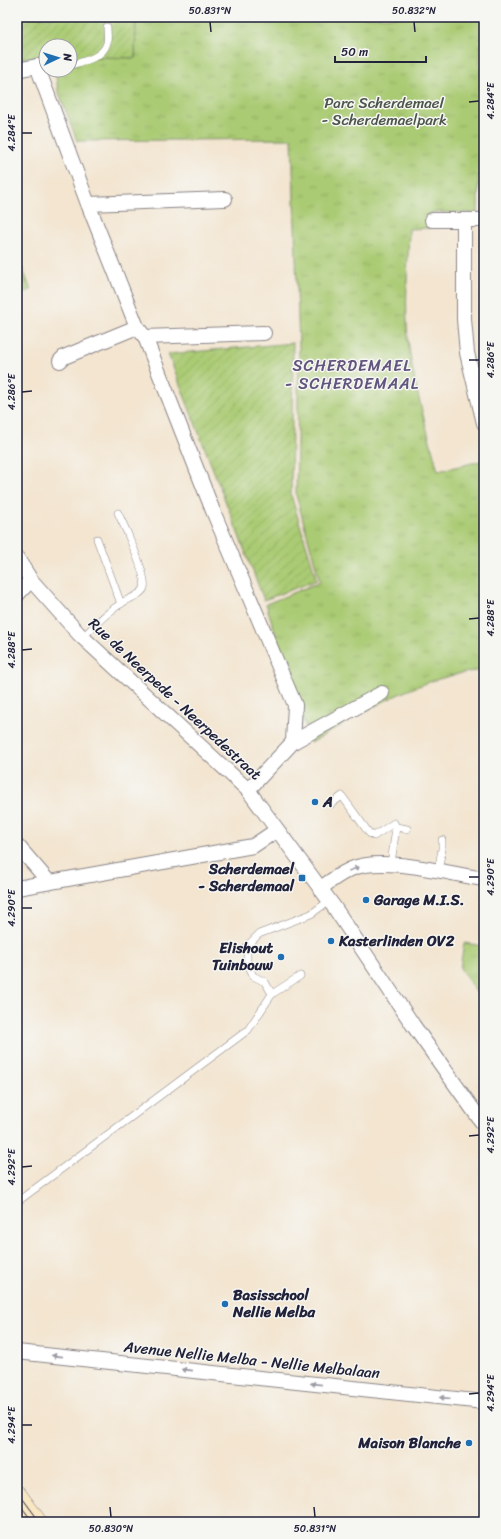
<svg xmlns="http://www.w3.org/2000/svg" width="501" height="1539" font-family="Sriracha,sans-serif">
  <defs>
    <pattern id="grass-dots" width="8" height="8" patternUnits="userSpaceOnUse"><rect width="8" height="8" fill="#aacb73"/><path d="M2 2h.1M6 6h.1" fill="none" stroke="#92ae64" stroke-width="1.8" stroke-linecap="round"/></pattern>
    <pattern id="park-tufts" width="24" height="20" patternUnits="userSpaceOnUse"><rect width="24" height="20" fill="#aacb73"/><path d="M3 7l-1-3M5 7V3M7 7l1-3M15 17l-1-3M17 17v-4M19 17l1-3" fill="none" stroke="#92ae64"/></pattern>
    <pattern id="garden-furrows" width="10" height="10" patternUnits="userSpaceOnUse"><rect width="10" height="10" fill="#aacb73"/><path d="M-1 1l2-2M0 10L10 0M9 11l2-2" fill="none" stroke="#92ae64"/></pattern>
  </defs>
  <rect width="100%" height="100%" fill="#f6f6f2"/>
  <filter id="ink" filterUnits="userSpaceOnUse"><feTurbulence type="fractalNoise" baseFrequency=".025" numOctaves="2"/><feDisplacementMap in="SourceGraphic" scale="8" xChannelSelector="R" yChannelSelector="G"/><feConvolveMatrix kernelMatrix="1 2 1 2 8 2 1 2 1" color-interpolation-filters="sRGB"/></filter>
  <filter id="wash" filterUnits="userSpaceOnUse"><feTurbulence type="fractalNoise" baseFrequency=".012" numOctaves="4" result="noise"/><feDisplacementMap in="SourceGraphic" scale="16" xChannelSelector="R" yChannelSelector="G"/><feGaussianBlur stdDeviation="0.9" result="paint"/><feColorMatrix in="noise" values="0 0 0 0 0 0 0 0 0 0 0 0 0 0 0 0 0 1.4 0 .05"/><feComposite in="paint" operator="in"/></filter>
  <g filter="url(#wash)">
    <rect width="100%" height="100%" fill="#f3e5d0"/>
    <polygon fill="url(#grass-dots)" stroke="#667657" points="17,255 31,290 17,296"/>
    <g fill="url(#park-tufts)" stroke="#667657">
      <path d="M136,17H481L478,213L432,212L430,228L409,229C408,268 404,308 409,347C414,388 428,431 438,471L481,461L484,465V670C420,676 364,711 311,743L266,604L320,582L296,495L299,347L292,139L77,141L58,90L55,70H70V56L135,58Z"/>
      <polygon points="464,943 484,946 484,1004 460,968"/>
    </g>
    <g fill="url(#garden-furrows)" stroke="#667657">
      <polygon points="17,17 136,17 135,58 70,56 70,46 46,46 46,56 17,59"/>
      <polygon points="293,343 291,495 317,580 264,600 168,354"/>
    </g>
  </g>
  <g filter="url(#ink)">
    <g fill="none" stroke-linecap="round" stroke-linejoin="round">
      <g stroke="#8a8486" stroke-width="8">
        <g id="lane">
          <path d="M70,65C82,62 103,58 107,43C108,38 107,31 107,27"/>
          <polyline points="97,539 121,604"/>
          <path d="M83,637C96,624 108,611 125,601C131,598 142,594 144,588C148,577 124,525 118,513"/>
          <polyline points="331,804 342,796 369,833 374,836 394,823 396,827 391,864"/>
          <polyline points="396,827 407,829"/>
          <polyline points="438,871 442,849 442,840"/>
          <polyline points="272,994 300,976"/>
          <polyline points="17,1202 248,1030 272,994 265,982 253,976 247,961 247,946 259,934 311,914 329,901"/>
        </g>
      </g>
      <g stroke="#8a8486" stroke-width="16">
        <g id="street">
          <polyline points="37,66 88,204 137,327 145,337 213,511 295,705 293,742 248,790"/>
          <polyline points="17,70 37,66 46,66"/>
          <polyline points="88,204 225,199"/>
          <polyline points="432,220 464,220"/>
          <polyline points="484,220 464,220 464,319 467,353 484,423"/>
          <polyline points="145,337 264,333"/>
          <polyline points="60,361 64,357 137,327"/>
          <polyline points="17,558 31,580 79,634 248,790 334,907 413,1025 484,1125"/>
          <polyline points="17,595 31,580"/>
          <polyline points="293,742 382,693"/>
          <polyline points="17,845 49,882"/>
          <polyline points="17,888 253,846 277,830"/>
          <path d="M320,889C330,881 340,874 351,869C382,855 450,874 484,879"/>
          <polyline points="17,1352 484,1402"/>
        </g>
      </g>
      <g stroke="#8a8486" stroke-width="20">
        <polyline id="secondary" points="17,1495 37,1522"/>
      </g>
      <use href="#lane" stroke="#fff" stroke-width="7"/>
      <use href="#street" stroke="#fff" stroke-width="14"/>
      <use href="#secondary" stroke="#f9e7c3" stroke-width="19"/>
      <g stroke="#22223b" stroke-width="1">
        <polyline points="17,1491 40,1522"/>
        <polyline points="17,1501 33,1522"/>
      </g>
    </g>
    <defs><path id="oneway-solid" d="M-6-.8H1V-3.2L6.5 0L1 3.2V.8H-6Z"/></defs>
    <g fill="#9c9ca7">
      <use href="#oneway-solid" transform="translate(354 869) rotate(-20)"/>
      <use href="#oneway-solid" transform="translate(57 1356) rotate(-174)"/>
      <use href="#oneway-solid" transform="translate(187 1370) rotate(-174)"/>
      <use href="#oneway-solid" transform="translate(316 1384) rotate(-174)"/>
      <use href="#oneway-solid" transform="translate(445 1398) rotate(-174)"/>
    </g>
  </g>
  <path fill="none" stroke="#22223b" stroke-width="1.5" d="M210,22L211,32M414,22L415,32M469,102L479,101M22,133H32M469,360H479M22,392L32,391M469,619L479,618M22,650L32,649M469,877H479M22,908H32M469,1136L479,1135M22,1167L32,1166M469,1394L479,1393M22,1425H32M110,1507L111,1517M314,1507L315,1517"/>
  <g fill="#1f6fb2" stroke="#f6f6f2" stroke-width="1.5">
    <circle cx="315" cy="802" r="4"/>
    <rect x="298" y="874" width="8" height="8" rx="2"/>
    <circle cx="366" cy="900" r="4"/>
    <circle cx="331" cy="941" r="4"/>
    <circle cx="281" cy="957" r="4"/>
    <circle cx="225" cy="1304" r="4"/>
    <circle cx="469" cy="1443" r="4"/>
  </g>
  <g text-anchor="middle" stroke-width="3" stroke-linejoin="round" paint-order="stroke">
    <g font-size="15" fill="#4b554c" stroke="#f6f6f2">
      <text x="384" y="108">Parc Scherdemael<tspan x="384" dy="17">- Scherdemaelpark</tspan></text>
    </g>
    <g font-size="15" fill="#22223b" stroke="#f6f6f2">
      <text transform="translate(175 699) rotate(43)" y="5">Rue de Neerpede - Neerpedestraat</text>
      <text transform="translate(252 1360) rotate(6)" y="5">Avenue Nellie Melba - Nellie Melbalaan</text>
    </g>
    <g font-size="15" font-weight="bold" fill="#22223b" stroke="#f6f6f2" text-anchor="start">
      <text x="323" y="807">A</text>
      <text x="294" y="874" text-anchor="end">Scherdemael<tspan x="294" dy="17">- Scherdemaal</tspan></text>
      <text x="374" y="905">Garage M.I.S.</text>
      <text x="339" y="946">Kasterlinden OV2</text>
      <text x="273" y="953" text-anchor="end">Elishout<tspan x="273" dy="17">Tuinbouw</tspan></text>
      <text x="233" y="1300">Basisschool<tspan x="233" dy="17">Nellie Melba</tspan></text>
      <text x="461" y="1448" text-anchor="end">Maison Blanche</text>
    </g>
    <g font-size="16" letter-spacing="1" fill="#61547e" stroke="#f6f6f2">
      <text x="352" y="371">SCHERDEMAEL<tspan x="352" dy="18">- SCHERDEMAAL</tspan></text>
    </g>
  </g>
  <rect width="501" height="1539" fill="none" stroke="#f6f6f2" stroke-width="44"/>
  <g transform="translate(58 58) rotate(86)"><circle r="19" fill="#f6f6f2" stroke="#a1a1a9"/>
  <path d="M0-3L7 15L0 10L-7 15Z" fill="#1f6fb2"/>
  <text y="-6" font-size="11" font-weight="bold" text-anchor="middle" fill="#22223b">N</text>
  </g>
  <path d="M335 56v6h91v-6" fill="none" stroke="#22223b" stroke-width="2"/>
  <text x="341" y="56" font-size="12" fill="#22223b" stroke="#f6f6f2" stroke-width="3" paint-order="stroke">50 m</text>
  <rect x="22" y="22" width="457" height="1495" fill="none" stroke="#22223b" stroke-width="1.5"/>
  <g font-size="10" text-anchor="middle" fill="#22223b">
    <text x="210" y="14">50.831°N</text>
    <text x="414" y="14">50.832°N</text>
    <text transform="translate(490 101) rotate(-90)" y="4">4.284°E</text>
    <text transform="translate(11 133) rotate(-90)" y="4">4.284°E</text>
    <text transform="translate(490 360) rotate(-90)" y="4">4.286°E</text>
    <text transform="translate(11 392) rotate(-90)" y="4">4.286°E</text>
    <text transform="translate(490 618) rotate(-90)" y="4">4.288°E</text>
    <text transform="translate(11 650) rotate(-90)" y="4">4.288°E</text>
    <text transform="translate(490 877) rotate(-90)" y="4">4.290°E</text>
    <text transform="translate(11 908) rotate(-90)" y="4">4.290°E</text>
    <text transform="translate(490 1135) rotate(-90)" y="4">4.292°E</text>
    <text transform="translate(11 1167) rotate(-90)" y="4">4.292°E</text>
    <text transform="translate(490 1393) rotate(-90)" y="4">4.294°E</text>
    <text transform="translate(11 1425) rotate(-90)" y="4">4.294°E</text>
    <text x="111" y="1532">50.830°N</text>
    <text x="315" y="1532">50.831°N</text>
  </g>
</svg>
